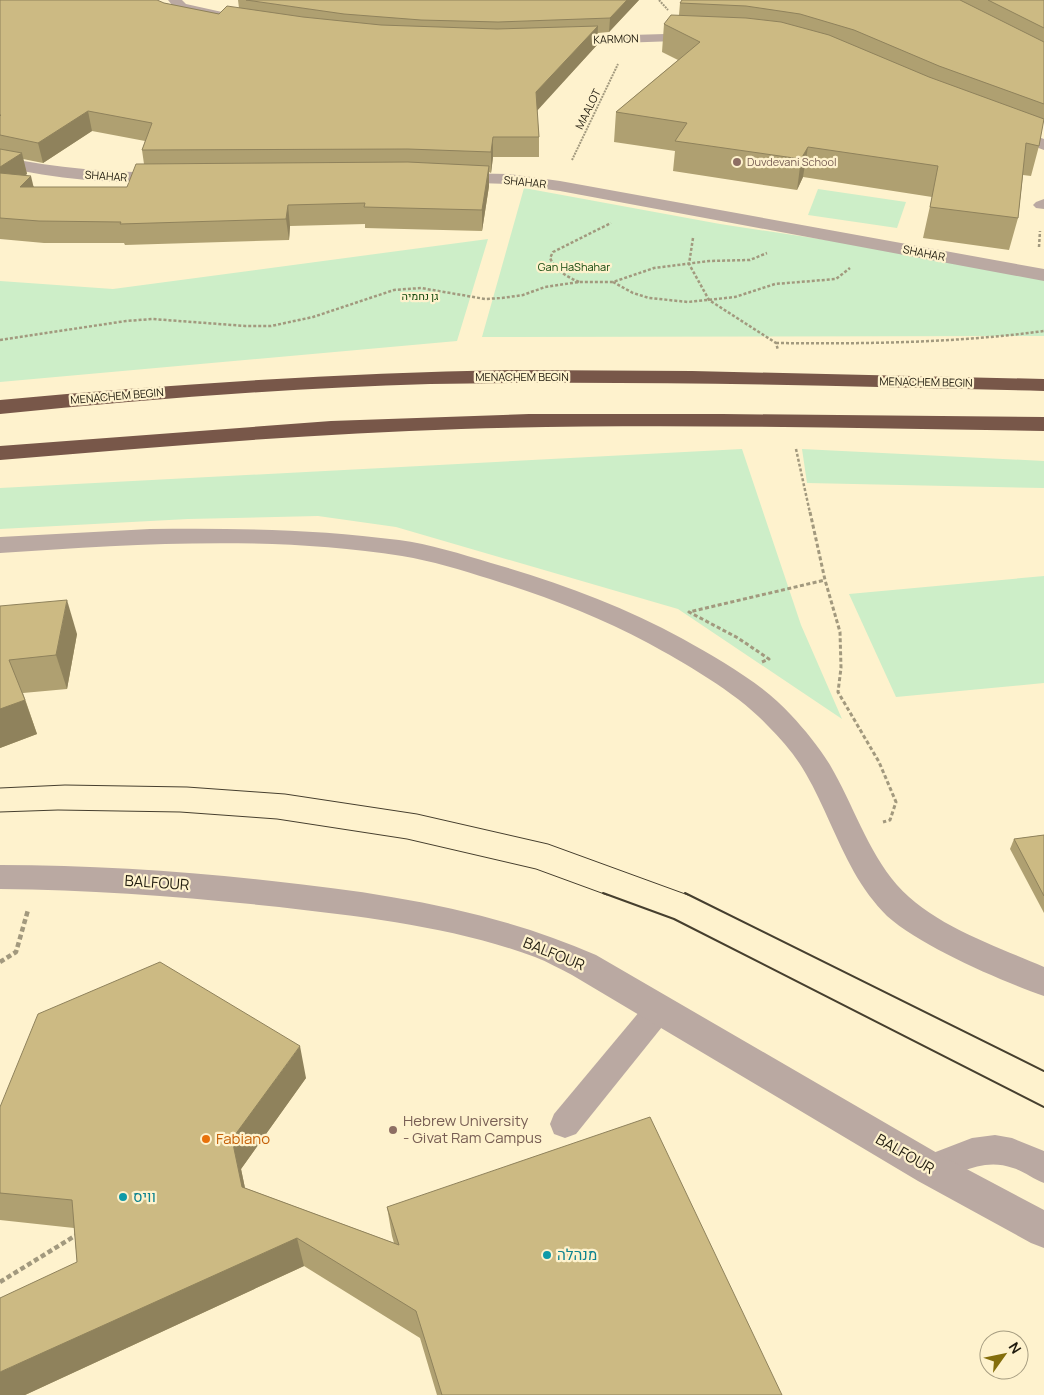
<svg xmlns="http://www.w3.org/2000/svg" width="1044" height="1395" font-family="Manrope,Heebo,sans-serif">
  <rect width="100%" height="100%" fill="#fef2cd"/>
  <g fill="#cdeec8">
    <polygon points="524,188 720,224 1044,273 1044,336 482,337"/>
    <polygon points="818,189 906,202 897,228 808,215"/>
    <polygon points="488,239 457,341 0,382 0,281 113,289"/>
    <polygon points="742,449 801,625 842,719 678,609 396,527 318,516 188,519 0,529 0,488"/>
    <polygon points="802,449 1044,461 1044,488 807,483"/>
    <polygon points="1044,576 1044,683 896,697 849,594"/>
  </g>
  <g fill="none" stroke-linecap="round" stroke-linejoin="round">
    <g stroke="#a2997e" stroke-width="2" stroke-dasharray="2 1" stroke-linecap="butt">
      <polyline points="659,0 668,10"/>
      <polyline points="572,160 618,64"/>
    </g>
    <g stroke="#a2997e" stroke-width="2.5" stroke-dasharray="3 2" stroke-linecap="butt">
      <polyline points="693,238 689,264 709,300 776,343 778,350"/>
      <polyline points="1039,247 1040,231"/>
      <path d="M579,282C566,276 556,271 550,258L553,252L611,223"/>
      <polyline points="613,282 633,293 649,298 688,302 735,297 775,284 836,279 850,268"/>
      <polyline points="0,340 126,321 152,319 245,326 271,326 313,317 394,290 421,288 485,299 502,298 523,295 545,287 579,282 613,282 654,268 709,261 750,260 767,253"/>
      <path d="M776,343C866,344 955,343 1044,331"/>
      <polyline points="796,449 810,513"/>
    </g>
    <g stroke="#a2997e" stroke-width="3" stroke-dasharray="4 2.5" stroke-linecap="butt">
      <polyline points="810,512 825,580 840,632 841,668 838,692 879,762 896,802 890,820 883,822"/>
      <polyline points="762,662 769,659 738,638 689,612 825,580"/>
    </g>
    <g stroke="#a2997e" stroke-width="4.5" stroke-dasharray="5 3" stroke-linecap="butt">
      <polyline points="0,962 16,952 28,910"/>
      <polyline points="0,1282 78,1234"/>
    </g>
    <g fill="#baa9a2" fill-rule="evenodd">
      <polygon points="1044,199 1044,209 1036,208 1033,205 1036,202"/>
      <polygon points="660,995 670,999 674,1008 670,1017 576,1134 565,1138 554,1134 550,1124 554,1114 650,999"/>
      <path d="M995,1135L1012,1138L1044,1151V1183C1033,1179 1024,1171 1013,1168C983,1157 958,1174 931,1184L920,1180L915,1169L920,1158L972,1138Z"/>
    </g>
    <g fill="#baa9a2" fill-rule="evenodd">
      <polygon points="168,0 182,0 186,4 222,12 224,15 222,18 217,19 176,10"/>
      <polygon points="700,33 705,34 707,37 705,40 561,45 556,44 554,41 556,38 561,37"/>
      <polygon points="1004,125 1044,139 1044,150 998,133 996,130 998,127"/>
      <path d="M0,156C56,169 112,172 169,173L175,174L178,178L175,182L169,183C112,183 56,180 0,166Z"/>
      <polygon points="452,173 509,174 560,181 1044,269 1044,281 560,191 509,184 446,182 443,178 446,174"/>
      <path d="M150,529C233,528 316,529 399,540C430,544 461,554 491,563C557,582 623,606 683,639C720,660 762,683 791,715C805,730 819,747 830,765C853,804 867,850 897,885C932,925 996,946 1044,967V996C999,980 922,947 887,916C874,903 863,888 854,872C836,840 824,805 806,774C796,756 782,740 768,726C740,695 685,663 648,643C598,616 544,596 490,579C461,570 432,561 402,556C269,535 133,544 0,553V537Z"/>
    </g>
    <path fill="#baa9a2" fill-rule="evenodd" d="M0,865C91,865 182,871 272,881C384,893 493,910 596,955L944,1157L1044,1210V1248L1031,1243L918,1181L572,975C560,969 548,962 535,957C454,927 365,917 279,907C186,897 93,890 0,889Z"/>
    <g fill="#785749" fill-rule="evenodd">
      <path d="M516,370L692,371L1044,379V391C839,386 634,380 430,384C286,388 143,400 0,414V400C172,384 343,373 516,370Z"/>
      <path d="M529,414H722L1044,417V431C850,428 655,423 461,429C307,434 153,447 0,460V446L331,421Z"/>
    </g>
    <g stroke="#463f2e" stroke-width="1">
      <polyline points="0,788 65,785 187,787 285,794 417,814 548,844 688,895"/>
      <polyline points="0,812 58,810 180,812 277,819 407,839 536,869 607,895"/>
    </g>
    <g stroke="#463f2e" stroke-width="2">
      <polyline points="603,893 674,919 1044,1107"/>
      <polyline points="685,893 1044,1071"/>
    </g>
  </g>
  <g fill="#afa071" fill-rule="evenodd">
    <path d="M0,0L164,3L219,14L239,8L238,0H639L609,32L598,33L597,45L537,110L539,137V157H493L491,173L489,172V186L482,231L365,228V224L290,226L289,240L125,245L124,243H44L0,239ZM92,131L145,141L142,150L144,164L127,187H34L25,175L27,174L23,159L43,163Z"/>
    <polygon points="682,0 1044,0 1044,122 1043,121 1039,146 1031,176 1023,175 1018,218 1009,250 923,238 932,197 803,177 797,190 673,171 675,151 614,142 616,112 678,60 662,52 664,24 679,15 680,3"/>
    <polygon points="0,606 77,634 67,689 23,693 37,734 0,748"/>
    <polygon points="1044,835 1044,913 1010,849 1014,839"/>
    <polygon points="306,1078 241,1169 245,1188 394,1243 392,1236 387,1207 782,1395 437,1395 420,1338 304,1266 25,1395 0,1395 77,1262 74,1228 0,1220 0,1107"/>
  </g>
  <g fill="#8f825c">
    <polygon points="627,0 639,0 609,32 610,18"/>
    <polygon points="598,26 597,45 536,112 536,92"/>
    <polygon points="88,111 92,131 43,163 38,143"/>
    <polygon points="493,137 493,157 491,173 491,152"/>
    <polygon points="808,147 803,177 797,190 801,159"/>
    <polygon points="22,153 27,174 0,192 0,167"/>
    <polygon points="489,166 489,186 482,231 482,210"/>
    <polygon points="31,176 36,197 20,187"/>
    <polygon points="288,205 290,226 289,240 286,219"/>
    <polygon points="67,600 77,634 67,689 56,655"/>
    <polygon points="25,700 37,734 0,748 0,709"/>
    <polygon points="300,1046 306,1078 241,1169 251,1217 242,1187 232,1139"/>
    <polygon points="297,1238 304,1266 25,1395 0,1395 0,1372"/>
  </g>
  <g fill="#ccba83" stroke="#8f825c">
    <polygon points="0,0 157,0 164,3 219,14 227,6 303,17 381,25 497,29 598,26 536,92 539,137 493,137 491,152 408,149 142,150 152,123 88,111 38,143 0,135 0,116 1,115 0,115"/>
    <polygon points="246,0 627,0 610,18 498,22 421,20 344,14"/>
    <polygon points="682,0 960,0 1044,42 1044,104 939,66 854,30 800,14 746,6 680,3"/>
    <polygon points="988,0 1044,0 1044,28"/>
    <polygon points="671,15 746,18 781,22 829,35 929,77 1044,119 1039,146 1026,143 1018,218 930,207 938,166 808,147 801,159 675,141 687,123 616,112 700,42 664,24"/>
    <polygon points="0,149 22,153 0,167"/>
    <polygon points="408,162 489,166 482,210 364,207 365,203 288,205 286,219 120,224 121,222 39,221 0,218 0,173 31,176 20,187 127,187 136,164"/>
    <polygon points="67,600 56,655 9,660 25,700 0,709 0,606"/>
    <polygon points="1044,835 1044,896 1014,839"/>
    <polygon points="160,962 300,1046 232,1139 242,1187 399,1245 387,1207 650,1117 782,1395 442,1395 416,1311 297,1238 0,1372 0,1298 77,1262 72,1200 0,1193 0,1107 38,1014"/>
  </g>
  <g fill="#8d6e63" stroke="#fef2cd" stroke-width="2">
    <circle cx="737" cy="162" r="5"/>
    <circle cx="393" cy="1130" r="5"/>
  </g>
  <circle fill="#e8710a" stroke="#fef2cd" stroke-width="2" cx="206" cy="1139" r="5"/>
  <g fill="#0f9aa8" stroke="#fef2cd" stroke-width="2">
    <circle cx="123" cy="1197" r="5"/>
    <circle cx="547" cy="1255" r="5"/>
  </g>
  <g text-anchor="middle" stroke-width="4.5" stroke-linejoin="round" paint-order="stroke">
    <g font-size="11" fill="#1f1a0d" stroke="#fef2cd">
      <text transform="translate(616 39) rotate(-2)" y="4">KARMON</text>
      <text transform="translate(588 109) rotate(-64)" y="4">MAALOT</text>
      <text transform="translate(106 176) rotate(4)" y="4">SHAHAR</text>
      <text transform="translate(525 182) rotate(6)" y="4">SHAHAR</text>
      <text transform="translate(924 253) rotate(11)" y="4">SHAHAR</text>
      <text x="522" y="381">MENACHEM BEGIN</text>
      <text transform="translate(926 382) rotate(1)" y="4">MENACHEM BEGIN</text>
      <text transform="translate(117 396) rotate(-5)" y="4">MENACHEM BEGIN</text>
    </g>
    <g font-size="11" fill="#785e54" stroke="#fef2cd" text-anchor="start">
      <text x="747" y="166">Duvdevani School</text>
    </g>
    <g font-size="11" fill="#15490e" stroke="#fef2cd">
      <text x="574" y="271">Gan HaShahar</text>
      <text x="420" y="300">גן נחמיה</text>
    </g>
    <g font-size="15" fill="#1f1a0d" stroke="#fef2cd">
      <text transform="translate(157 883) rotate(4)" y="5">BALFOUR</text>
      <text transform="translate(554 954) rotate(22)" y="5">BALFOUR</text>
      <text transform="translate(905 1154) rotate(30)" y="5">BALFOUR</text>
    </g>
    <g font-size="15" fill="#785e54" stroke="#fef2cd" text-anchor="start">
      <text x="403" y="1126">Hebrew University<tspan x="403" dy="17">- Givat Ram Campus</tspan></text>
    </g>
    <g font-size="15" fill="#c56008" stroke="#fef2cd" text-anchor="start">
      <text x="216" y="1144">Fabiano</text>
    </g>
    <g font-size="15" fill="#0d838f" stroke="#fef2cd" text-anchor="start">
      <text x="133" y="1202">וויס</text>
      <text x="557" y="1260">מנהלה</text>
    </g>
  </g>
  <g transform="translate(1004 1355) rotate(57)"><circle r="24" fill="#fef2cd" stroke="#a59c80"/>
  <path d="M0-4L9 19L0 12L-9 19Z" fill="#846e0c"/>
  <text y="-8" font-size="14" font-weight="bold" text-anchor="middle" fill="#1f1a0d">N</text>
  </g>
</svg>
